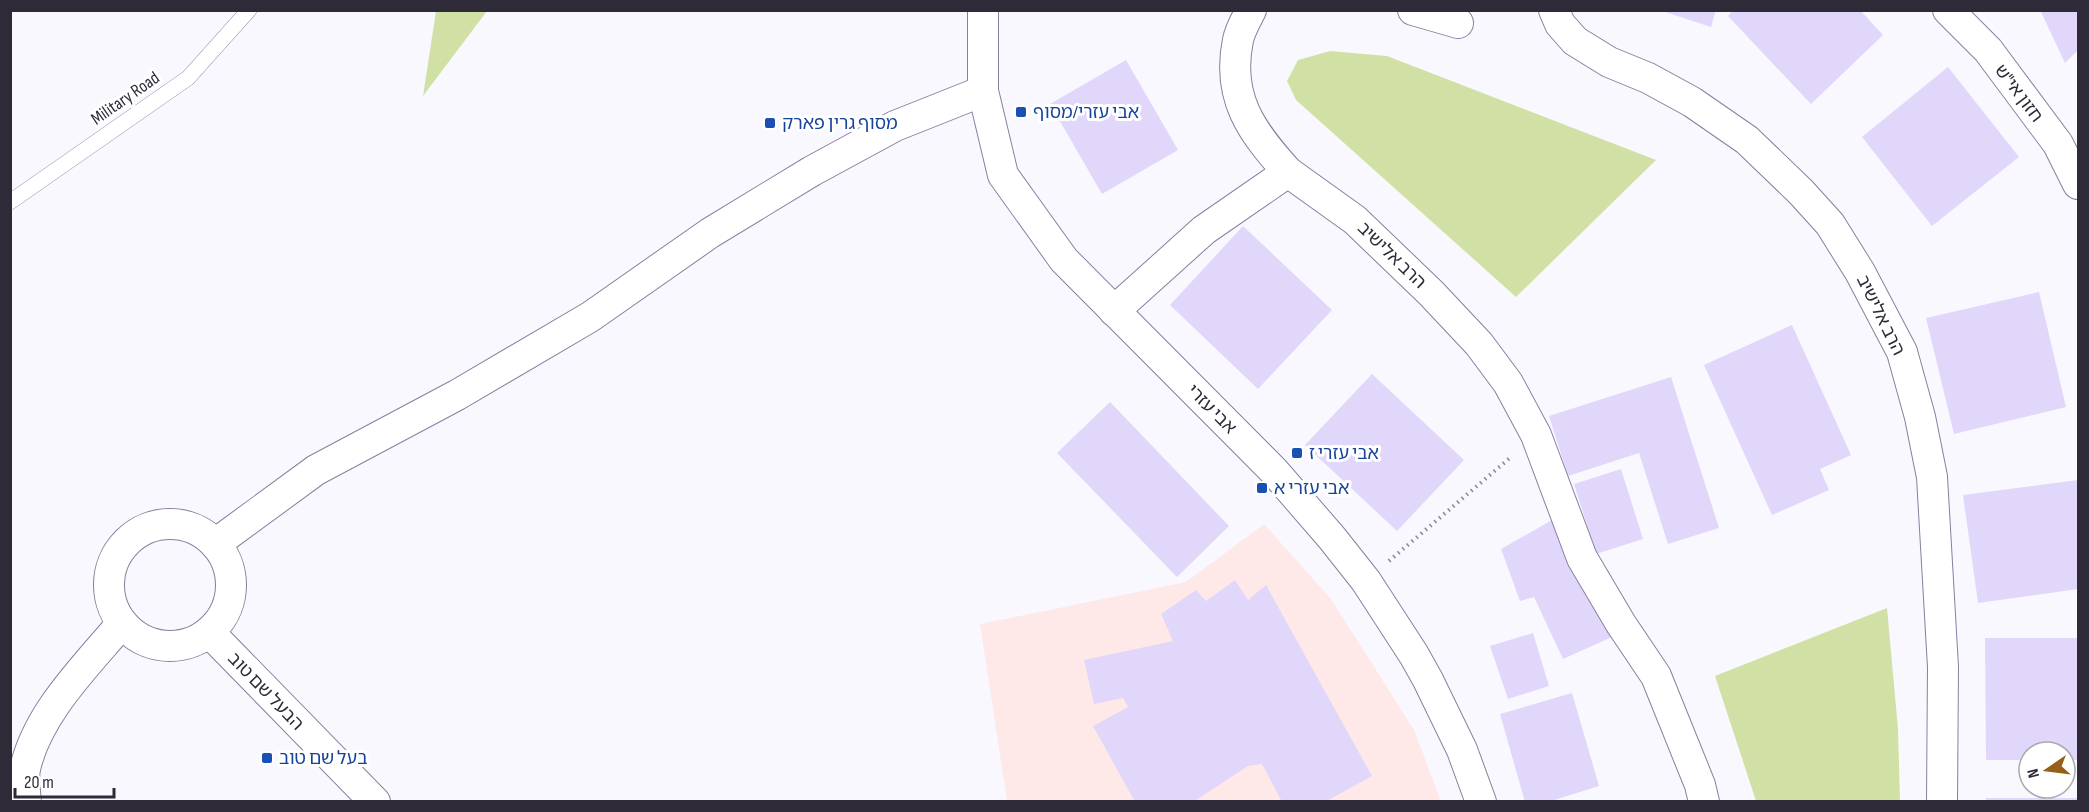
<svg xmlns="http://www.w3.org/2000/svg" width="2089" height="812" font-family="'Sofia Sans Condensed','Noto Sans Hebrew',sans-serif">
  <rect width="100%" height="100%" fill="#f9f8ff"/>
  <polygon fill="#ffe9e8" points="1264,524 1331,599 1414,730 1441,801 1007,801 980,624 1186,582"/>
  <g fill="#d1e1a5">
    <polygon points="436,11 487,11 423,96"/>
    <polygon points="1330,51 1387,56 1656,160 1516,297 1296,100 1287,81 1298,60"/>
    <polygon points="1887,608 1898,729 1900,801 1756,801 1715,676"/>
  </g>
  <g fill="#e1d7fa">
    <polygon points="1659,10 1716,10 1711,27"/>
    <polygon points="1733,10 1860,10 1883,35 1811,104 1728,16"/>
    <polygon points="2040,10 2078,10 2078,50 2065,63"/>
    <polygon points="1126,60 1178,150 1102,194 1050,104"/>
    <polygon points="1948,67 2019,157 1932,226 1862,137"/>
    <polygon points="1243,226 1332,310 1258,389 1170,305"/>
    <polygon points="2039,292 2066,407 1954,434 1926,318"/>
    <polygon points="1792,325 1851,455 1820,469 1829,490 1772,515 1704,365"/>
    <polygon points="1372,374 1464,460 1397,531 1305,445"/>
    <polygon points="1671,377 1719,528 1668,544 1639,453 1568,476 1549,416"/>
    <polygon points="1110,402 1229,526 1177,577 1057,453"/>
    <polygon points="1621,469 1643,539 1596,554 1574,484"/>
    <polygon points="2078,480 2078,589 1978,603 1963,495"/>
    <polygon points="1554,519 1612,637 1563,659 1534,597 1520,601 1501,549"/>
    <polygon points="1235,580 1248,600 1266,585 1372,776 1325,802 1282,802 1262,764 1248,766 1193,802 1135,802 1093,726 1128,707 1123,698 1094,704 1084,660 1173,641 1161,614 1196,590 1206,601"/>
    <polygon points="1533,633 1549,686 1508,699 1490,646"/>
    <polygon points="1985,638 2078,638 2078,760 2065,760 2065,752 2029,752 2029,760 1986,760"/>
    <polygon points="1572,693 1599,786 1548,802 1525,802 1500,714"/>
    <rect x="1986" y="798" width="92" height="4"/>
  </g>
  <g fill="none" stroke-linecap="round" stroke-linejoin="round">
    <g stroke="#897f9f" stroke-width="16">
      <polyline id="lane" points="10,202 188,78 249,10"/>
    </g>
    <g stroke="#897f9f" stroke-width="32">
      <g id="street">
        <polyline points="983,10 983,91 1003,175 1064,260 1274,471 1332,538 1366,581 1414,655 1428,680 1462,750 1481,802"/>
        <path d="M1251,10C1246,20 1240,30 1238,40C1226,98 1252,132 1288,172"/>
        <polyline points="1413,10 1458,23"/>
        <polyline points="1554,10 1560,24 1575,41 1609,62 1648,78 1692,102 1747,140 1801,192 1830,224 1860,272 1902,352 1920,417 1932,477 1943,667 1942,802"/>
        <polyline points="1948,10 1988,50 2058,144 2078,184"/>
        <polyline points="1114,311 1204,230 1288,172 1355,220 1431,293 1479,344 1508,383 1536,435 1582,558 1621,624 1656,676 1700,785 1704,802"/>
        <circle cx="170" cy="585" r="61"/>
        <polyline points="215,544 316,470 457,395 590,317 710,233 812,171 895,126 983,91"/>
        <polyline points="209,632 375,802"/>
        <path d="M26,802C25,791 23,779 25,769C37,713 87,665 122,623"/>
      </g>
    </g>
    <polyline stroke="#8a8792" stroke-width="4" stroke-dasharray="1.5 4.5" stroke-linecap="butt" points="1389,561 1511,457"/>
    <use href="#lane" stroke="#fff" stroke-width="15"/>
    <use href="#street" stroke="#fff" stroke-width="30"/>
  </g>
  <g fill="#1a4fb4" stroke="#fff" stroke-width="2">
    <rect x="1015" y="106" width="12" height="12" rx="3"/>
    <rect x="764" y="117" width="12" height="12" rx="3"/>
    <rect x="1291" y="447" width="12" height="12" rx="3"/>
    <rect x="1256" y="482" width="12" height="12" rx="3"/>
    <rect x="261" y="752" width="12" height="12" rx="3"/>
  </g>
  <g text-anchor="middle" stroke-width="6" stroke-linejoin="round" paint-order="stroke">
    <g font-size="18" fill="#2e2a38" stroke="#fff">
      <text transform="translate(2019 93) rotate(53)" y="6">חזון אי"ש</text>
      <text transform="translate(125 98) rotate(-35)" y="6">Military Road</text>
      <text transform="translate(1392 255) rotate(44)" y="6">הרב אלישיב</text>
      <text transform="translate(1881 315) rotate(64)" y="6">הרב אלישיב</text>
      <text transform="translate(1212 409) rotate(45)" y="6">אבי עזרי</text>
      <text transform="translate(266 691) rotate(46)" y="6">הבעל שם טוב</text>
    </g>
    <g font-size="18" fill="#164399" stroke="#fff" text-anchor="start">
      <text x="1033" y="118">אבי עזרי/מסוף</text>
      <text x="782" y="129">מסוף גרין פארק</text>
      <text x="1309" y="459">אבי עזרי ז</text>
      <text x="1274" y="494">אבי עזרי א</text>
      <text x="279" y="764">בעל שם טוב</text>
    </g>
  </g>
  <rect width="2089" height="812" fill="none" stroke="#2e2a38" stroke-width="24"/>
  <g transform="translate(2047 770) rotate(256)"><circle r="28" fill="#ffffff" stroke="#abaaaf" stroke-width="1.5"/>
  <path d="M0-4.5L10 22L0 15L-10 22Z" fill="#966018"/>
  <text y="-9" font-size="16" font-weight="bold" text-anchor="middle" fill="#2e2a38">N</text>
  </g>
  <path d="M15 788v9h99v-9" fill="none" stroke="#2e2a38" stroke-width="3"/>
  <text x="24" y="788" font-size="18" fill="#2e2a38" stroke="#ffffff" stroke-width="4.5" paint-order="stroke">20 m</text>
</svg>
